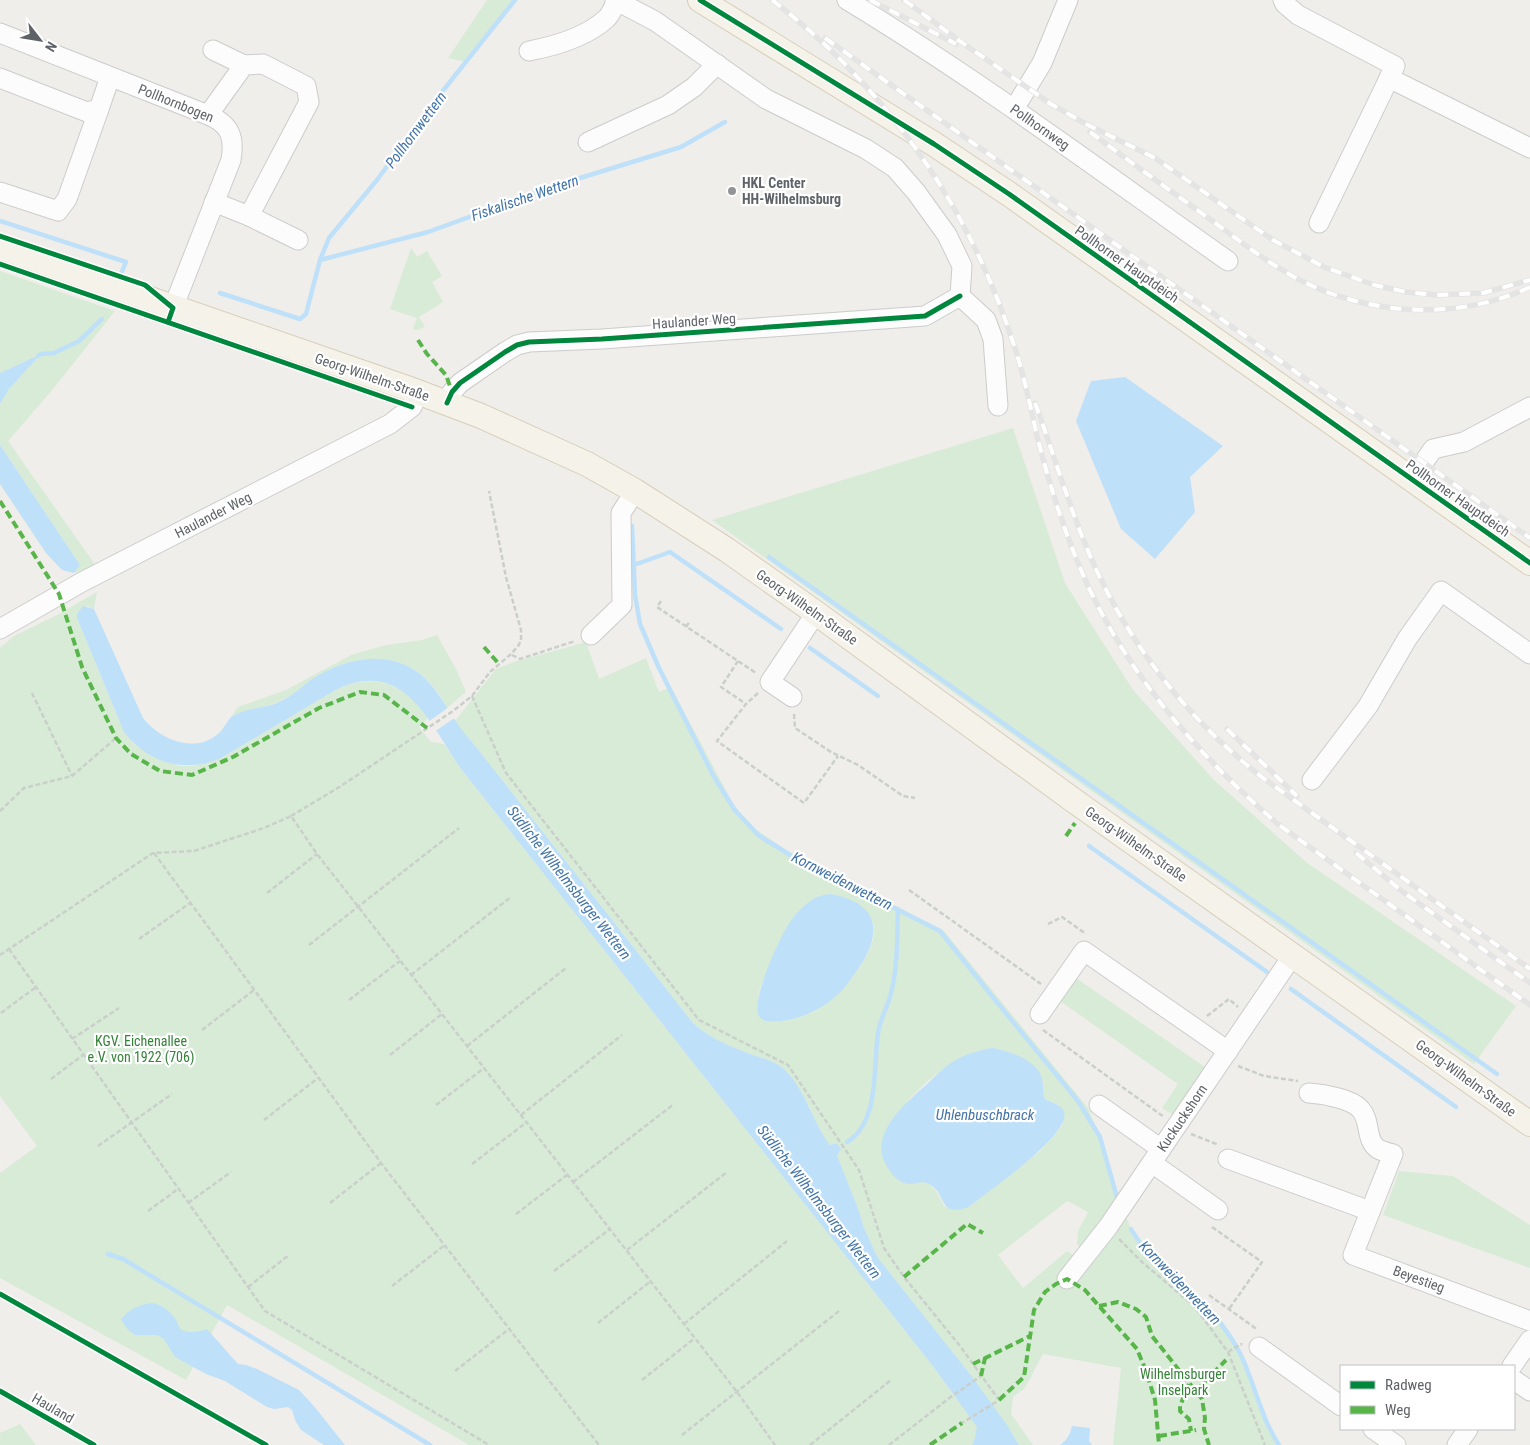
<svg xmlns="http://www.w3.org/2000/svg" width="1530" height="1445" font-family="'Roboto Condensed',sans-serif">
  <rect width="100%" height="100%" fill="#efeeea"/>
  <g fill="#d8ebd6" fill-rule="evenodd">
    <polygon points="487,0 517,0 467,62 448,58"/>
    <polygon points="411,248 417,257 427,251 442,276 432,282 443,302 419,317 425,327 418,330 413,329 417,318 390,309"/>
    <polygon points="0,271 115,311 53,389 8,441 96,566 74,573 80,565 0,445 0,404 9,389 40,355 0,373"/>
    <polygon points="1013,428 1065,583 1133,690 1214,780 1306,862 1516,1006 1474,1064 712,520"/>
    <path d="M97,592L94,609L87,606L77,614V618L119,720L134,744L150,755L179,766H193L221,758L334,691C372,671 405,683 428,718L419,727L431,742L444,744L461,769L932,1365L960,1404L980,1388L878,1258L864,1228L859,1211L837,1155L841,1149L837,1143L830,1145C813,1123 805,1089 785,1070C775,1061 762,1058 750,1054C730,1046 709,1038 693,1023L473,743L463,733L455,721L496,669L514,662L586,642L599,679L646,658L659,692L671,687L732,802L740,814L757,830L792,854L847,880L944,931L1088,1108L1100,1137L1118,1201L1135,1236L1149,1254L1210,1309L1232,1339L1241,1356L1271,1433L1278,1445H1113L1121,1368L1043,1354L1025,1388L1013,1397L1011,1414L1033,1445H1019L1007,1425L973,1445H469L227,1305L186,1380L0,1278V1173L37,1146L0,1096V648L14,636L57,615ZM830,894C847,897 871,907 874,927C878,952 840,995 820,1008C805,1018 783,1023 765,1021L758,998L760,988L769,967ZM993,1048C1009,1051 1033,1060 1041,1076C1044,1083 1042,1092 1045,1099L1059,1105L1064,1115L1062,1126L1053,1137L1039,1152L969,1207H945C939,1197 935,1184 923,1182L891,1122C916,1088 950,1055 993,1048ZM1067,1201L1088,1212L1078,1231L1077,1244L1081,1249L1077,1258L1067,1251L1023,1288L998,1255Z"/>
    <path d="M437,635L456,669L466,692L447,708C443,702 440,694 435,689C403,649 357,653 317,676C305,683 295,694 282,700C267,708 251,709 235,714L230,718L238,707L286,690L351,655L386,645L422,640Z"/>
    <polygon points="1076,978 1205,1067 1173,1115 1162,1108 1178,1084 1060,1001"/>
    <polygon points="1399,1171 1453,1176 1530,1225 1530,1268 1383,1215"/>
    <polygon points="20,1424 36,1445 0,1445 0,1433"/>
  </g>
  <g fill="#bfe0f9">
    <polygon points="41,354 9,389 0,404 0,373"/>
    <polygon points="1125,377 1223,446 1190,477 1195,512 1155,559 1121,529 1076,421 1091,381"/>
    <polygon points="0,445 80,565 74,573 62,570 46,553 0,484"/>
    <path d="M83,606L94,609L143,718C159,739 196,755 219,733C225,728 228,717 236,714C251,707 267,709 283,700C295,694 305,683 317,676C345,660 381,651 411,668C440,684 450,720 473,743L693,1023C709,1038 730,1046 750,1054C762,1058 775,1061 785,1070C805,1089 813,1123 830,1145L837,1143L841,1149L837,1155L859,1211L864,1228L878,1258L973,1378L1007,1425L1019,1445H972L975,1438L977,1427L932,1365L461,769C429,722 403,655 334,691L221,758C185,774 148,763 124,732L77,618V614Z"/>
    <path d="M830,894C882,903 883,935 856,972C850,980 844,990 836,996C818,1013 789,1024 765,1021C765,1021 759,1017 759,1016C750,1002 780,936 790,922C795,915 802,907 809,902C815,897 822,895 830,894Z"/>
    <path d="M993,1048C1009,1051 1033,1059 1041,1075C1044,1083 1042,1092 1045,1099C1052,1103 1061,1104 1064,1112C1072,1134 986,1193 969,1207C937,1218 948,1194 929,1184C920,1178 911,1190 897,1179C892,1175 887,1167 884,1161C872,1132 905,1103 925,1086C934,1077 943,1068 954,1061C966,1054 979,1050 993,1048Z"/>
    <path d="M153,1303C167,1307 175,1315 180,1329C189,1334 197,1332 207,1329L238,1364L246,1365L257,1369L299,1390L313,1405L345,1445H324L301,1430L296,1422L292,1410L288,1407L274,1409L267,1407L225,1381L206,1374L175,1357L164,1339L157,1335H135L127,1329L121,1319C130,1308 139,1305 153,1303Z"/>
    <path d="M1072,1426L1090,1428L1089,1441L1092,1445H1060C1067,1440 1070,1435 1072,1426Z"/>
  </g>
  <polygon fill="#efeeea" points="449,707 456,717 434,732 428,722"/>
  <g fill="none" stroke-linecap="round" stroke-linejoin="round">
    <g stroke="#bfe0f9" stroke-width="4.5">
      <polyline points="0,221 126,262 121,274"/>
      <polyline points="320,260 428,232 554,186 681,147 725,122"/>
      <polyline points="220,293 300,319 306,314 320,260 329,238 377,180 434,102 515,0"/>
      <polyline points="38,356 41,354 54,353 79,341 102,319"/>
      <polyline points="632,526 635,595 640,624 659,668 713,775 734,809 758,835 795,858 940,931 1000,1006 1078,1101 1100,1137 1118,1201"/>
      <polyline points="769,557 1497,1074"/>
      <polyline points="634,565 670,552 781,629"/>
      <polyline points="810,648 878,696"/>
      <polyline points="1089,846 1267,972"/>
      <polyline points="1291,989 1456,1107"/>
      <path d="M847,1142C880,1122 873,1067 878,1033C880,1019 888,1006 891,993C898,966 897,937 898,909"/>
      <path d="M1131,1229C1144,1252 1164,1267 1183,1284C1202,1300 1218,1317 1231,1338C1253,1370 1257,1412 1279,1445"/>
      <polyline points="108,1254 123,1259 430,1445"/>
    </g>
    <g stroke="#cbcccc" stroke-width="21">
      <g id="minor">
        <polyline points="615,0 655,21 766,99 866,149 895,168 916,192 947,235 962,266 960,296"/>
        <path d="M847,0C979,80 1102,172 1228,261"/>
        <polyline points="1283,0 1285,4 1298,15 1395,66 1319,223"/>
        <path d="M0,33L208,115C230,124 235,137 231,160L173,308"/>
        <polyline points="213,50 244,65"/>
        <path d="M529,51C555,46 587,37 607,18C611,14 614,6 617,1"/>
        <polyline points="0,78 87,112 99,109 110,77"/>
        <polyline points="1389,78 1530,148"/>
        <polyline points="1014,109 1042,63 1068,0"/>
        <polyline points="208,115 244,65 263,64 306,86 309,102 249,216"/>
        <polyline points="588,142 668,105 694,87 717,64"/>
        <polyline points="0,192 58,211 67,199 99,109"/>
        <polyline points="214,202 249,216 298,240"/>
        <polyline points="960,296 986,320 993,339 998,406"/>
        <polyline points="447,403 452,392 460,383 505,352 517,345 529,342 602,339 925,316 960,296"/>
        <polyline points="1412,479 1433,449 1464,442 1530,407"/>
        <polyline points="0,629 82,582 390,424 412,407 418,392"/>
        <polyline points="591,635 622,605 621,513 635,491"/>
        <polyline points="792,697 770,682 816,613"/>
        <polyline points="1312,780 1368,706 1407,639 1441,591 1530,654"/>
        <polyline points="1040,1014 1084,951 1228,1051"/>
        <path d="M1309,1093C1323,1094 1353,1099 1361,1110C1371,1121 1365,1140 1378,1149C1382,1151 1389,1153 1393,1154L1353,1255L1530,1321"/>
        <polyline points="1099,1105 1161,1149"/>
        <polyline points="1228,1159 1370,1211"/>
        <polyline points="1152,1163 1218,1210"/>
        <polyline points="1067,1279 1108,1227 1293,955"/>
        <polyline points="1259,1347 1341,1406"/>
        <polyline points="1512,1366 1530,1340"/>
        <polyline points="1514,1380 1530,1391"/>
        <polyline points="1373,1429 1396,1445"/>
        <polyline points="1457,1445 1468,1429"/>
      </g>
    </g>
    <g stroke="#d7ceb8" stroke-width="26">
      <g id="major">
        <polyline points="700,0 934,144 1009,194 1530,563"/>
        <polyline points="0,247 407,388 481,416 587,464 635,491 727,550 816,613 1073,800 1530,1124"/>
      </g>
    </g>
    <g stroke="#cacfcc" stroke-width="2.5" stroke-dasharray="5 2.5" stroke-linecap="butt">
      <polyline points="661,601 657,607 756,673"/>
      <polyline points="686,627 690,621"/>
      <polyline points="512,655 520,659 575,641"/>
      <polyline points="738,661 721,687 746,704"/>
      <polyline points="32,693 72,776"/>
      <polyline points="758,693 746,704 717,741 804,803 838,756"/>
      <polyline points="472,696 506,773 699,1020 788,1065 859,1170 884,1248 904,1277 960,1346 999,1400 962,1423"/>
      <polyline points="794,714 795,728 831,752 858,765 903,796 915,798"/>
      <polyline points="0,811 24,788 72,776 116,738"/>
      <polyline points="291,816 341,786 453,711 472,696 490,672 511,654 518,646 521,641 521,630 506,577 489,491"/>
      <polyline points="154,853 381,1163 599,1445"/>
      <polyline points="909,890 1041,984"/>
      <polyline points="267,893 317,854"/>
      <polyline points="1048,924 1062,917 1086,934"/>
      <polyline points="139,939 190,903"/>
      <polyline points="309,945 459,828"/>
      <polyline points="9,949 265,1311 489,1445"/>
      <polyline points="0,955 153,853 194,851 264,828 291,816 317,854 737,1392 775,1445"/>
      <polyline points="411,975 511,897"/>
      <polyline points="349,1000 400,961"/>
      <polyline points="1,1013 36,987"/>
      <polyline points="1207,1016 1229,999 1238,1007"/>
      <polyline points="202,1030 254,990"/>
      <polyline points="1043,1030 1164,1117"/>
      <polyline points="72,1039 119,1008"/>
      <polyline points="467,1046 566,968"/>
      <polyline points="390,1055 442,1014"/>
      <polyline points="1238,1066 1264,1076 1298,1081"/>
      <polyline points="51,1079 83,1055"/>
      <polyline points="436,1105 484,1068"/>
      <polyline points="521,1115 622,1035"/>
      <polyline points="264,1120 318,1078"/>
      <polyline points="1191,1134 1219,1145"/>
      <polyline points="98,1146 172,1094"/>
      <polyline points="472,1164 527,1122"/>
      <polyline points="573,1182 674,1104"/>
      <polyline points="188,1203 231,1172"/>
      <polyline points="330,1203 381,1163"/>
      <polyline points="148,1211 178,1189"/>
      <polyline points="516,1214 567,1175"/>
      <polyline points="1212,1227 1262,1262 1229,1309"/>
      <polyline points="1119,1239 1142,1262 1194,1306 1228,1352 1265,1445"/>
      <polyline points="627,1250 727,1172"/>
      <polyline points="554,1271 610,1229"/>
      <polyline points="392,1286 445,1245"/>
      <polyline points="248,1287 289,1255"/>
      <polyline points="1209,1295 1258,1330"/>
      <polyline points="598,1323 651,1281"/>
      <polyline points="684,1324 787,1241"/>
      <polyline points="1228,1352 1241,1344 1242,1345"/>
      <polyline points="455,1371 509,1329"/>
      <polyline points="642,1380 695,1338"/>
      <polyline points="682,1435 839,1311"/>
      <polyline points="810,1445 891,1380"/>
      <polyline points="889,1445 952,1396 981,1376"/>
    </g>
    <use href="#minor" stroke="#fdfcfc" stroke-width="19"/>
    <use href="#major" stroke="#f4f2e9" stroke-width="24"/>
    <g stroke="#e4e4e4" stroke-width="5.5">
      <g id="rail">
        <path d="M772,0C892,92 974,214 1018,358C1026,384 1031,410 1037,436C1050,487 1066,538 1088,586C1132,680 1201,758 1279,825L1530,1005"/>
        <polyline points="870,0 956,44"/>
        <polyline points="904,0 964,44 1051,104 1086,124 1155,158 1273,240 1324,267 1374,285 1406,292 1437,295 1483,293 1530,280"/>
        <polyline points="825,38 1530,538"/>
        <path d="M1090,132C1129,161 1168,189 1207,217C1237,239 1266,262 1298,279C1369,316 1458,321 1530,287"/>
        <path d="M1035,403C1055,457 1071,514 1095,567C1133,650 1191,722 1263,778L1530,969"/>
        <polyline points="1227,729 1297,796"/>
        <polyline points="1356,853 1403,892 1530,983"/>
      </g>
    </g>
    <use href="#rail" stroke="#fff" stroke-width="4" stroke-dasharray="11" stroke-linecap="butt"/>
    <g stroke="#58b549" stroke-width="4" stroke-dasharray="8 4" stroke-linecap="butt">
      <polyline points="418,340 427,354 446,375 452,392"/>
      <polyline points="0,501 59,594 82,667 116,738 131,754 160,771 192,775 233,757 319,708 360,692 384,695 427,728"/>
      <polyline points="484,647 499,664"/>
      <polyline points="1066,836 1075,823"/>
      <polyline points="904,1277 967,1224 983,1233"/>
      <polyline points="1099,1306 1118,1302 1136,1309 1146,1317 1152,1336 1202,1399 1205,1418 1204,1429 1209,1445"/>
      <polyline points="973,1364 1030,1336"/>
      <polyline points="981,1376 985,1358"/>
      <polyline points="1189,1384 1180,1406 1180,1411 1189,1419 1191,1431"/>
      <polyline points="1196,1391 1226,1360"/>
      <polyline points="999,1400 1024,1377 1034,1310 1045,1292 1056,1284 1067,1279 1085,1290 1137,1349 1146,1371 1155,1400 1159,1445"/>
      <polyline points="1159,1436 1196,1430"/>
      <polyline points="930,1445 962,1423"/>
    </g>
    <g stroke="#fff" stroke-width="8">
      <g id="cycleway">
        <polyline points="700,0 934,144 1009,194 1530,563"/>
        <polyline points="0,236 145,285 173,308 168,322"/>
        <polyline points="0,264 412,407"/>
        <polyline points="447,403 452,392 460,383 505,352 517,345 529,342 602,339 925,316 960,296"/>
        <polyline points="0,1294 266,1445"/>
        <polyline points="0,1391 94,1445"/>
      </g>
    </g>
    <use href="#cycleway" stroke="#00873e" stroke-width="5"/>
  </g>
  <circle fill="#919496" stroke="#fff" stroke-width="2" cx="732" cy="191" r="5"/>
  <g text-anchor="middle" stroke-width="4.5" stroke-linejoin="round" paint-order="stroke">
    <g font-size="14" fill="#5f6368" stroke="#fff">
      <text transform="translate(176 103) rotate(22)" y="5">Pollhornbogen</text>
      <text transform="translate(1040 127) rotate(35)" y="5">Pollhornweg</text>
      <text transform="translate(1127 264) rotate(35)" y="5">Pollhorner Hauptdeich</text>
      <text transform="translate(694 321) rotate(-4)" y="5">Haulander Weg</text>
      <text transform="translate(372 377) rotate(19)" y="5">Georg-Wilhelm-Straße</text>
      <text transform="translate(1458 498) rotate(35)" y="5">Pollhorner Hauptdeich</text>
      <text transform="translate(213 515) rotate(-27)" y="5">Haulander Weg</text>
      <text transform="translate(807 607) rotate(35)" y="5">Georg-Wilhelm-Straße</text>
      <text transform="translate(1136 844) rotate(35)" y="5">Georg-Wilhelm-Straße</text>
      <text transform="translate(1466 1078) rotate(36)" y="5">Georg-Wilhelm-Straße</text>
      <text transform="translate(1182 1118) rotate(-56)" y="5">Kuckuckshorn</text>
      <text transform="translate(1419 1279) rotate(20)" y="5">Beyestieg</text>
      <text transform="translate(53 1408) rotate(30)" y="5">Hauland</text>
    </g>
    <g font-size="14" font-weight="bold" fill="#5f6368" stroke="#fff" text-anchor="start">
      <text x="742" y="188">HKL Center<tspan x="742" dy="16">HH-Wilhelmsburg</tspan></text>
    </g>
    <g font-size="14" fill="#348238" stroke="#fff">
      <text x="141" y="1046">KGV. Eichenallee<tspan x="141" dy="16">e.V. von 1922 (706)</tspan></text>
      <text x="1183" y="1379">Wilhelmsburger<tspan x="1183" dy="16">Inselpark</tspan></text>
    </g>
    <g font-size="15" font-style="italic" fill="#4174aa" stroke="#fff">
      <text transform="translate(416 130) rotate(-53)" y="5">Pollhornwettern</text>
      <text transform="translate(525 198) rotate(-19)" y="5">Fiskalische Wettern</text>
      <text transform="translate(842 881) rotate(27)" y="5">Kornweidenwettern</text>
      <text transform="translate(569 883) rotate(52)" y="5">Südliche Wilhelmsburger Wettern</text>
      <text x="985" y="1120">Uhlenbuschbrack</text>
      <text transform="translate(819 1202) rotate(52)" y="5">Südliche Wilhelmsburger Wettern</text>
      <text transform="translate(1180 1283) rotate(46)" y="5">Kornweidenwettern</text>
    </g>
  </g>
  <rect x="1340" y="1365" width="175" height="65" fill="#ffffff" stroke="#bfc1c3"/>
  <rect x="1350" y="1381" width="25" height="8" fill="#00873e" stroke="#bfc1c3"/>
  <text x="1385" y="1390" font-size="15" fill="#5f6368">Radweg</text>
  <rect x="1350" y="1406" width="25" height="8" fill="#58b549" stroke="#bfc1c3"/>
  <text x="1385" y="1415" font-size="15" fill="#5f6368">Weg</text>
  <g transform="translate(40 40) rotate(121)" stroke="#ffffff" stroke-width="4" paint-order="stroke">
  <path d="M0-4L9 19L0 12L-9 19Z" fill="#5f6368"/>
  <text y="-8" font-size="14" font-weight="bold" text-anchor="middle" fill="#5f6368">N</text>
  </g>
</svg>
